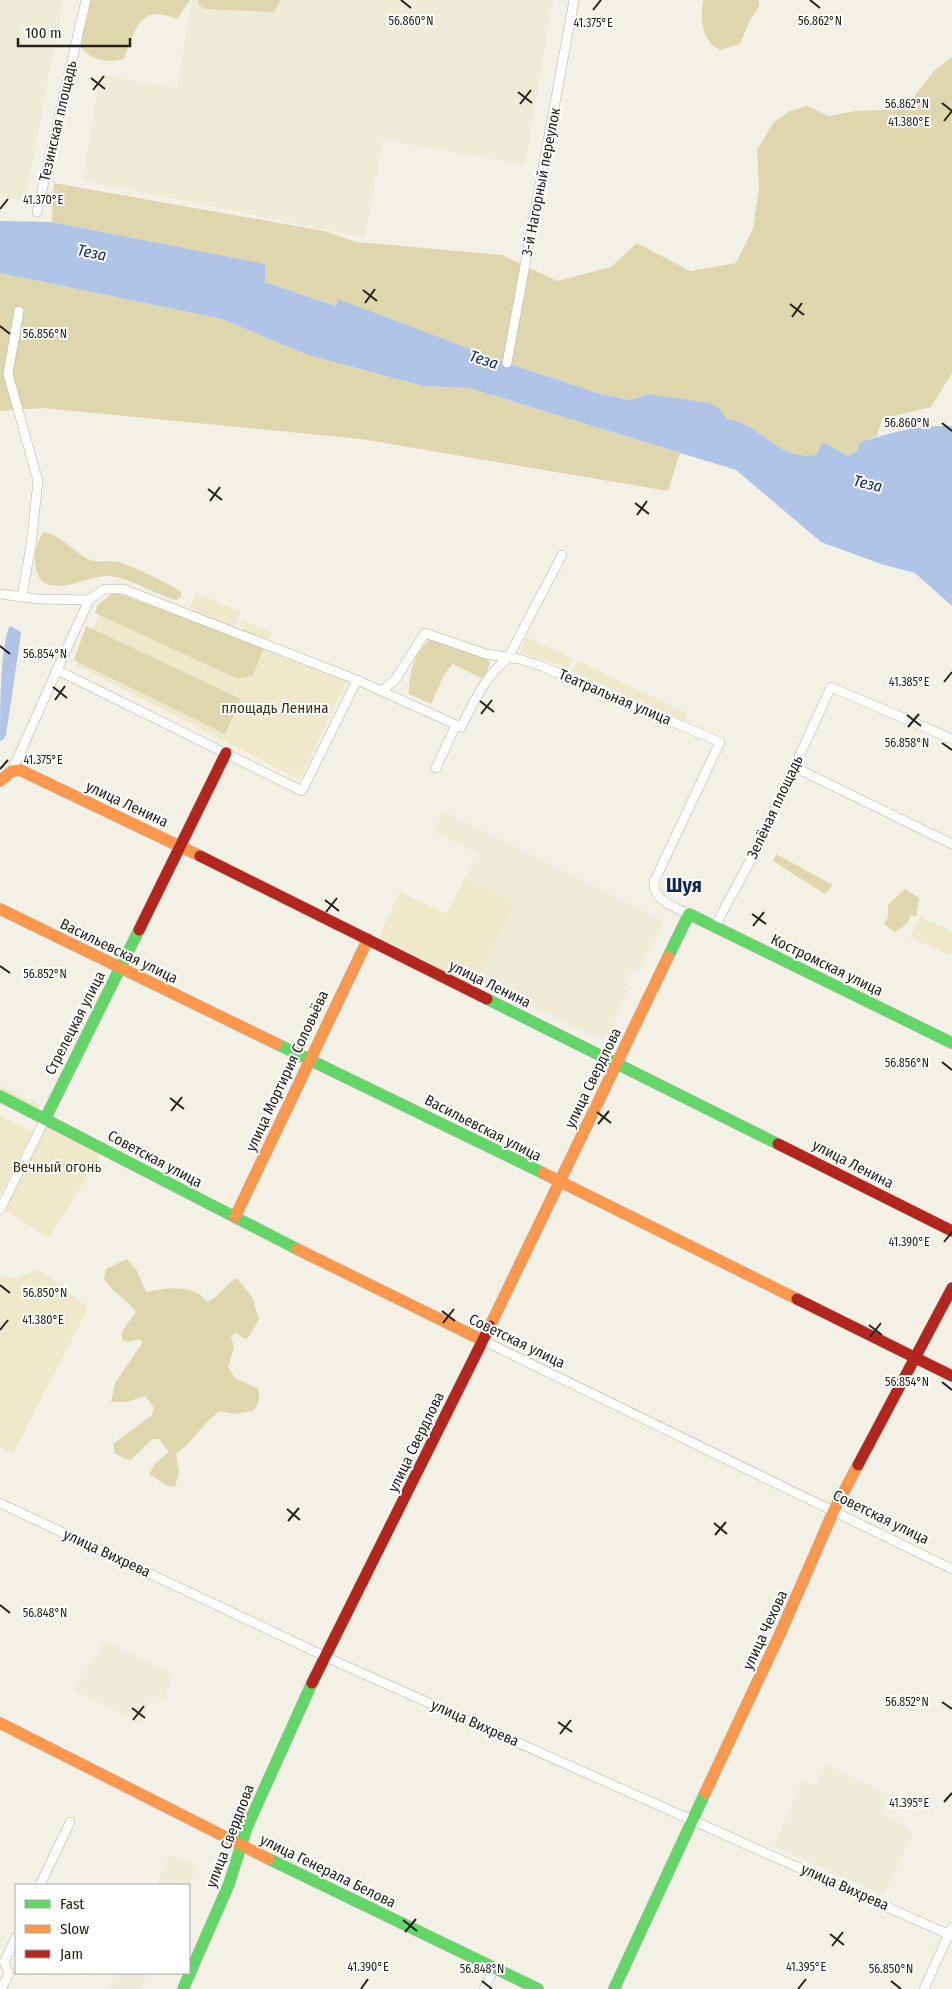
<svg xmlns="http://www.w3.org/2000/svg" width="952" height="1989" font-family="'Fira Sans Condensed',sans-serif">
  <rect width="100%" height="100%" fill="#f3f1e6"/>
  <g fill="#eeebd7">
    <polygon points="0,0 63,0 25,201 0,197"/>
    <polygon points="192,0 553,0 525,165 383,140 365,238 83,180 100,75 177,88"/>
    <polygon points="443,811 664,921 638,974 632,971 626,984 631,987 605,1042 478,979 515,902 465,877 477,853 433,831"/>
    <polygon points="104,1641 173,1674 164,1699 153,1696 140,1723 73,1690"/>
    <polygon points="826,1764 888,1794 881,1813 914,1831 884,1895 774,1846 802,1782 817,1785"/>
    <polygon points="170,1854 197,1867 188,1885 156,1885"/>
    <polygon points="116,1973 149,1973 141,1989 108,1989"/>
  </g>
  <g fill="#eee9ca">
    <polygon points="196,593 241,612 235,626 229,627 196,613 191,606"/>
    <polygon points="121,594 347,680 300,780 76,665 108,596"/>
    <polygon points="243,620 274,634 267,641 244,632 240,625"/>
    <polygon points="526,637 573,659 568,668 520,652"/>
    <polygon points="578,661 689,714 685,721 573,672"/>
    <polygon points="465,877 516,902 471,992 376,943 400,892 447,914"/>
    <polygon points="920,917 952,931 952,949 950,955 910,938"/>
    <polygon points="0,1086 40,1105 36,1111 0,1093"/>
    <polygon points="0,1116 33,1132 0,1195"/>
    <polygon points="44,1124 101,1154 49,1238 3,1210"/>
    <polygon points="39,1269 88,1308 13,1454 0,1446 0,1279 2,1276 16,1278"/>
  </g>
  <g fill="#ded7ad">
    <path d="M91,0H190L177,19C171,17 163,14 157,14C136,14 130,43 124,59C107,63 90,61 80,45Z"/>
    <polygon points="198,0 281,0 274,12 204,9 199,5"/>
    <path d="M703,0H759V6L749,22L740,44L720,50C701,40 700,19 703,0Z"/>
    <path d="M952,57V373L931,407L882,419L877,436L860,442L857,451L848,456L823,442L816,455C775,460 763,424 727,419L719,408L648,394L630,400L601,394L507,363L338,300L336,306L265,282L264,264L52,222L54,183L324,231L357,242L502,255L557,281L611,267L637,243L690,271L736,263L753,229L759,188L757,150L774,122L790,111L807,106L829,116L855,111L904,109L935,70Z"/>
    <polygon points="0,273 222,319 308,355 423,386 469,388 680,453 668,491 361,439 43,408 0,411"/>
    <path d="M43,532C62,535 72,551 88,559C97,563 109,560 119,562C130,565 172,585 181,592V597L176,600C154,595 134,579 111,576C90,573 49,602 37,573C32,558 36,545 43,532Z"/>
    <polygon points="114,592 264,647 253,675 238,679 95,613 97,606"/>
    <polygon points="86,626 241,699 225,734 74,660"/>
    <path d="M434,636L485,657L490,663L486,674L481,678L453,664L445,673L431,704L409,694C409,670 415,651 434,636Z"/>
    <polygon points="776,854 833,885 825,894 773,861"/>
    <polygon points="905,889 919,898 916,917 911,915 907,924 895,932 884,924 888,917 888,905"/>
    <path d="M127,1259L137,1271L146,1292C166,1288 194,1283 207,1302C220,1297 225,1284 237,1278L252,1297L259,1319L248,1338L245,1339L236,1333L231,1336L234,1348L228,1367L235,1378L258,1389C261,1398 259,1404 253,1411L234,1414L220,1411C202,1423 195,1440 176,1454L179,1472L175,1487L166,1485L149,1474L154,1465L169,1452L159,1439H152L131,1460L123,1458L115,1453L113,1444L152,1415L154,1407L145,1396L127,1402H111L115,1383L143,1342L139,1339L128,1342L122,1340V1331L136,1312C127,1298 112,1293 104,1279L106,1269Z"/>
  </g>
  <g fill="#b0c4e8">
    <path d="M0,221L52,222L265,264V282L336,306L338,299L507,363L601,394L630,400L648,394L709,403L719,408L727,419C763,424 775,460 816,455L823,442L848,456L857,451L860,442C891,432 919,425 952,426V606L915,573L881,564L821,542L736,470L469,388L423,386L308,355L222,319L0,273Z"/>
    <path d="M10,626L21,632L20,641L6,735L3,740L0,741C0,717 0,642 10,626Z"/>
  </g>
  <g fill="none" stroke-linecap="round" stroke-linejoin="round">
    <g stroke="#b4b3ab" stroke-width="10">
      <g id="street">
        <polyline points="37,212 86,0"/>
        <polyline points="19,311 8,374 38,481 31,545 22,596"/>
        <polyline points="507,363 574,0"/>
        <polygon points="104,589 123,589 357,680 302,791 57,670 89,600"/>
        <polyline points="0,594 39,599 89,600"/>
        <path d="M357,680L461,727C474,702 485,676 508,658L562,555"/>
        <path d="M383,690L395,680L425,633L486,654L519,659L541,666L720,742L654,882C653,901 675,907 689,914"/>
        <polyline points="794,767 952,844"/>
        <polyline points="436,768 456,725"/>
        <polyline points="12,771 57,670"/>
        <polyline points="715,926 755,852 831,687 952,739"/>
        <polyline points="0,1210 45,1119"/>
        <polyline points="482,1340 952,1569"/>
        <polyline points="0,1503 337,1662 952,1936"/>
        <polyline points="40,1885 70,1822"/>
        <polyline points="1,1989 9,1974 4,1962 16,1937"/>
        <polyline points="484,1989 495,1967"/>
        <polyline points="924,1989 952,1927"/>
      </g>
    </g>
    <g stroke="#b4b3ab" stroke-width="12">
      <g id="fast">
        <polyline points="668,957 689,914 952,1043"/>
        <polyline points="487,999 778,1144"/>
        <polyline points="277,1044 543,1173"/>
        <polyline points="0,1096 297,1249"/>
        <polyline points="45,1119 139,930"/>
        <polyline points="269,1859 538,1989"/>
        <polyline points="183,1989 229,1884 247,1827 312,1683"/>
        <polyline points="614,1989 705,1793"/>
      </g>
    </g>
    <g stroke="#b4b3ab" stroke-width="12">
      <g id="slow">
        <polyline points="0,781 12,771 20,770 200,856"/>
        <polyline points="0,909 277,1044"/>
        <polyline points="543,1173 797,1299"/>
        <polyline points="235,1217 368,939"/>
        <polyline points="297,1249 482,1340"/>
        <polyline points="490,1326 668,957"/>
        <polyline points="0,1723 269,1859"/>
        <polyline points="705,1793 779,1636 834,1510 858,1465"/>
      </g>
    </g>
    <g stroke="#b4b3ab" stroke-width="12">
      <g id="jam">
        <polyline points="200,856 487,999"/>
        <polyline points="139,930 226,753"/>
        <polyline points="778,1144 952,1231"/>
        <polyline points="797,1299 952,1376"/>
        <polyline points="858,1465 952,1288"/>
        <polyline points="312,1683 490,1326"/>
      </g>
    </g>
    <use href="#street" stroke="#fdfdfb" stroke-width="9"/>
    <use href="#fast" stroke="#63d668" stroke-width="11"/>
    <use href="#slow" stroke="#ff974d" stroke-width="11"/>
    <use href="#jam" stroke="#b3261e" stroke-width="11"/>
  </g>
  <path fill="none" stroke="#24231b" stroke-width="2" d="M401,0L411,8M810,0L820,8M593,10L601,0M91,78L105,89M93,90L104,76M518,92L532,103M942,103L952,111M520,104L531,90M944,121L952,111M0,209L8,199M363,290L377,301M365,303L375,289M790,304L804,315M792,317L802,303M0,326L10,334M942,423L952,431M208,489L222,500M210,501L220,487M635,503L649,514M637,515L647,501M0,646L10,654M944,682L952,672M53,687L67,698M55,700L65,686M480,701L494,712M481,714L492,700M907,715L921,726M908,727L919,714M942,743L952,750M0,769L8,760M325,900L339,911M326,912L337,898M752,914L766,924M753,926L764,912M0,966L10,973M942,1062L952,1070M170,1098L184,1109M171,1111L182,1097M597,1112L611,1123M598,1124L609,1111M944,1242L952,1232M0,1285L10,1293M442,1311L455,1321M443,1323L454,1309M869,1325L882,1335M0,1330L8,1320M870,1337L881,1323M942,1382L952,1390M287,1509L300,1520M288,1521L299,1508M714,1523L727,1534M715,1535L726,1522M0,1605L10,1613M942,1702L952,1709M132,1708L145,1718M133,1720L144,1706M558,1722L572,1732M560,1734L571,1720M944,1802L952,1793M403,1920L417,1931M405,1932L416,1919M830,1934L844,1945M832,1946L843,1932M482,1981L492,1989M891,1981L901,1989M361,1989L368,1979M798,1989L806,1979"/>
  <g text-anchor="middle" stroke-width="4" stroke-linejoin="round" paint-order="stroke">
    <g font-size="15" fill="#24231b" stroke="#fff">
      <text transform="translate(58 121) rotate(-77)" y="5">Тезинская площадь</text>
      <text transform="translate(541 182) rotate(-79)" y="5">3-й Нагорный переулок</text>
      <text transform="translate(615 697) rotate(23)" y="5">Театральная улица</text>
      <text transform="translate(127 804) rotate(25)" y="5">улица Ленина</text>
      <text transform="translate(775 807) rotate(-65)" y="5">Зелёная площадь</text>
      <text transform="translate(119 951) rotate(26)" y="5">Васильевская улица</text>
      <text transform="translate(827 965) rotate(26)" y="5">Костромская улица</text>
      <text transform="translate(490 984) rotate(26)" y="5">улица Ленина</text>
      <text transform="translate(75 1023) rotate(-63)" y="5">Стрелецкая улица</text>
      <text transform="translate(287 1071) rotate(-65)" y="5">улица Мортирия Соловьёва</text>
      <text transform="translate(593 1078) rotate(-64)" y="5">улица Свердлова</text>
      <text transform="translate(483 1128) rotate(27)" y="5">Васильевская улица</text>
      <text transform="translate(155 1159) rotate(28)" y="5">Советская улица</text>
      <text transform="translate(853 1164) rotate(27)" y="5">улица Ленина</text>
      <text transform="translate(517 1341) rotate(26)" y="5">Советская улица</text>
      <text transform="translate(416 1442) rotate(-64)" y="5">улица Свердлова</text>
      <text transform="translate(881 1517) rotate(26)" y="5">Советская улица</text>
      <text transform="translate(107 1553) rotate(25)" y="5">улица Вихрева</text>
      <text transform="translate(765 1630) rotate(-65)" y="5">улица Чехова</text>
      <text transform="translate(475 1723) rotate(24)" y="5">улица Вихрева</text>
      <text transform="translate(230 1836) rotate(-69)" y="5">улица Свердлова</text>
      <text transform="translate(328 1871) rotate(26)" y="5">улица Генерала Белова</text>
      <text transform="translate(845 1887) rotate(24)" y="5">улица Вихрева</text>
    </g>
    <g font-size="15" fill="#393416" stroke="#fff">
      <text x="275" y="713">площадь Ленина</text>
      <text x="57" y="1172">Вечный огонь</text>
    </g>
    <g font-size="16" font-style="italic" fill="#0f296a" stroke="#fff">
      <text transform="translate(92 252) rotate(12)" y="6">Теза</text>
      <text transform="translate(484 359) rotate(18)" y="6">Теза</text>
      <text transform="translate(868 483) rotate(13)" y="6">Теза</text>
    </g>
    <g font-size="20" font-weight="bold" fill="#0f265b" stroke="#fff">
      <text x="684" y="892">Шуя</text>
    </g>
  </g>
  <g font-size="12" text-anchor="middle" fill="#24231b" stroke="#fff" stroke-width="4" stroke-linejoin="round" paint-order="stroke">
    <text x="411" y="25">56.860°N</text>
    <text x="820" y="25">56.862°N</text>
    <text x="593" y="27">41.375°E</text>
    <text x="907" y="108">56.862°N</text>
    <text x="909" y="126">41.380°E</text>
    <text x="43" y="204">41.370°E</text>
    <text x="45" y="338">56.856°N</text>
    <text x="907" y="427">56.860°N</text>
    <text x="45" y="658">56.854°N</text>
    <text x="909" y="686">41.385°E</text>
    <text x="907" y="747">56.858°N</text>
    <text x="43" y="764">41.375°E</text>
    <text x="45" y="978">56.852°N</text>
    <text x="907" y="1067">56.856°N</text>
    <text x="909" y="1246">41.390°E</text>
    <text x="45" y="1297">56.850°N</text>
    <text x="43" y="1324">41.380°E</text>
    <text x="907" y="1386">56.854°N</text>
    <text x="45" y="1617">56.848°N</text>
    <text x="907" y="1706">56.852°N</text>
    <text x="909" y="1807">41.395°E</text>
    <text x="368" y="1971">41.390°E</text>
    <text x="806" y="1971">41.395°E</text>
    <text x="482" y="1973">56.848°N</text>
    <text x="891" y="1973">56.850°N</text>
  </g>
  <rect x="15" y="1884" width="175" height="90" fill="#ffffff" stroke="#a7a7a4"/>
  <rect x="25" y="1900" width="25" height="8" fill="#63d668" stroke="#a7a7a4"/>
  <text x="60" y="1909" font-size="15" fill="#24231b">Fast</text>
  <rect x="25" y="1925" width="25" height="8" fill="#ff974d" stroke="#a7a7a4"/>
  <text x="60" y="1934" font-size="15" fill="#24231b">Slow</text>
  <rect x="25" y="1950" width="25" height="8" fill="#b3261e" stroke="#a7a7a4"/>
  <text x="60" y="1959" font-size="15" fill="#24231b">Jam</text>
  <path d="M18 38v8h112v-8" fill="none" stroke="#24231b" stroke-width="2.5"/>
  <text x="25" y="38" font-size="15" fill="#24231b" stroke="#ffffff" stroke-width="4" paint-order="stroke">100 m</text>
</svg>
